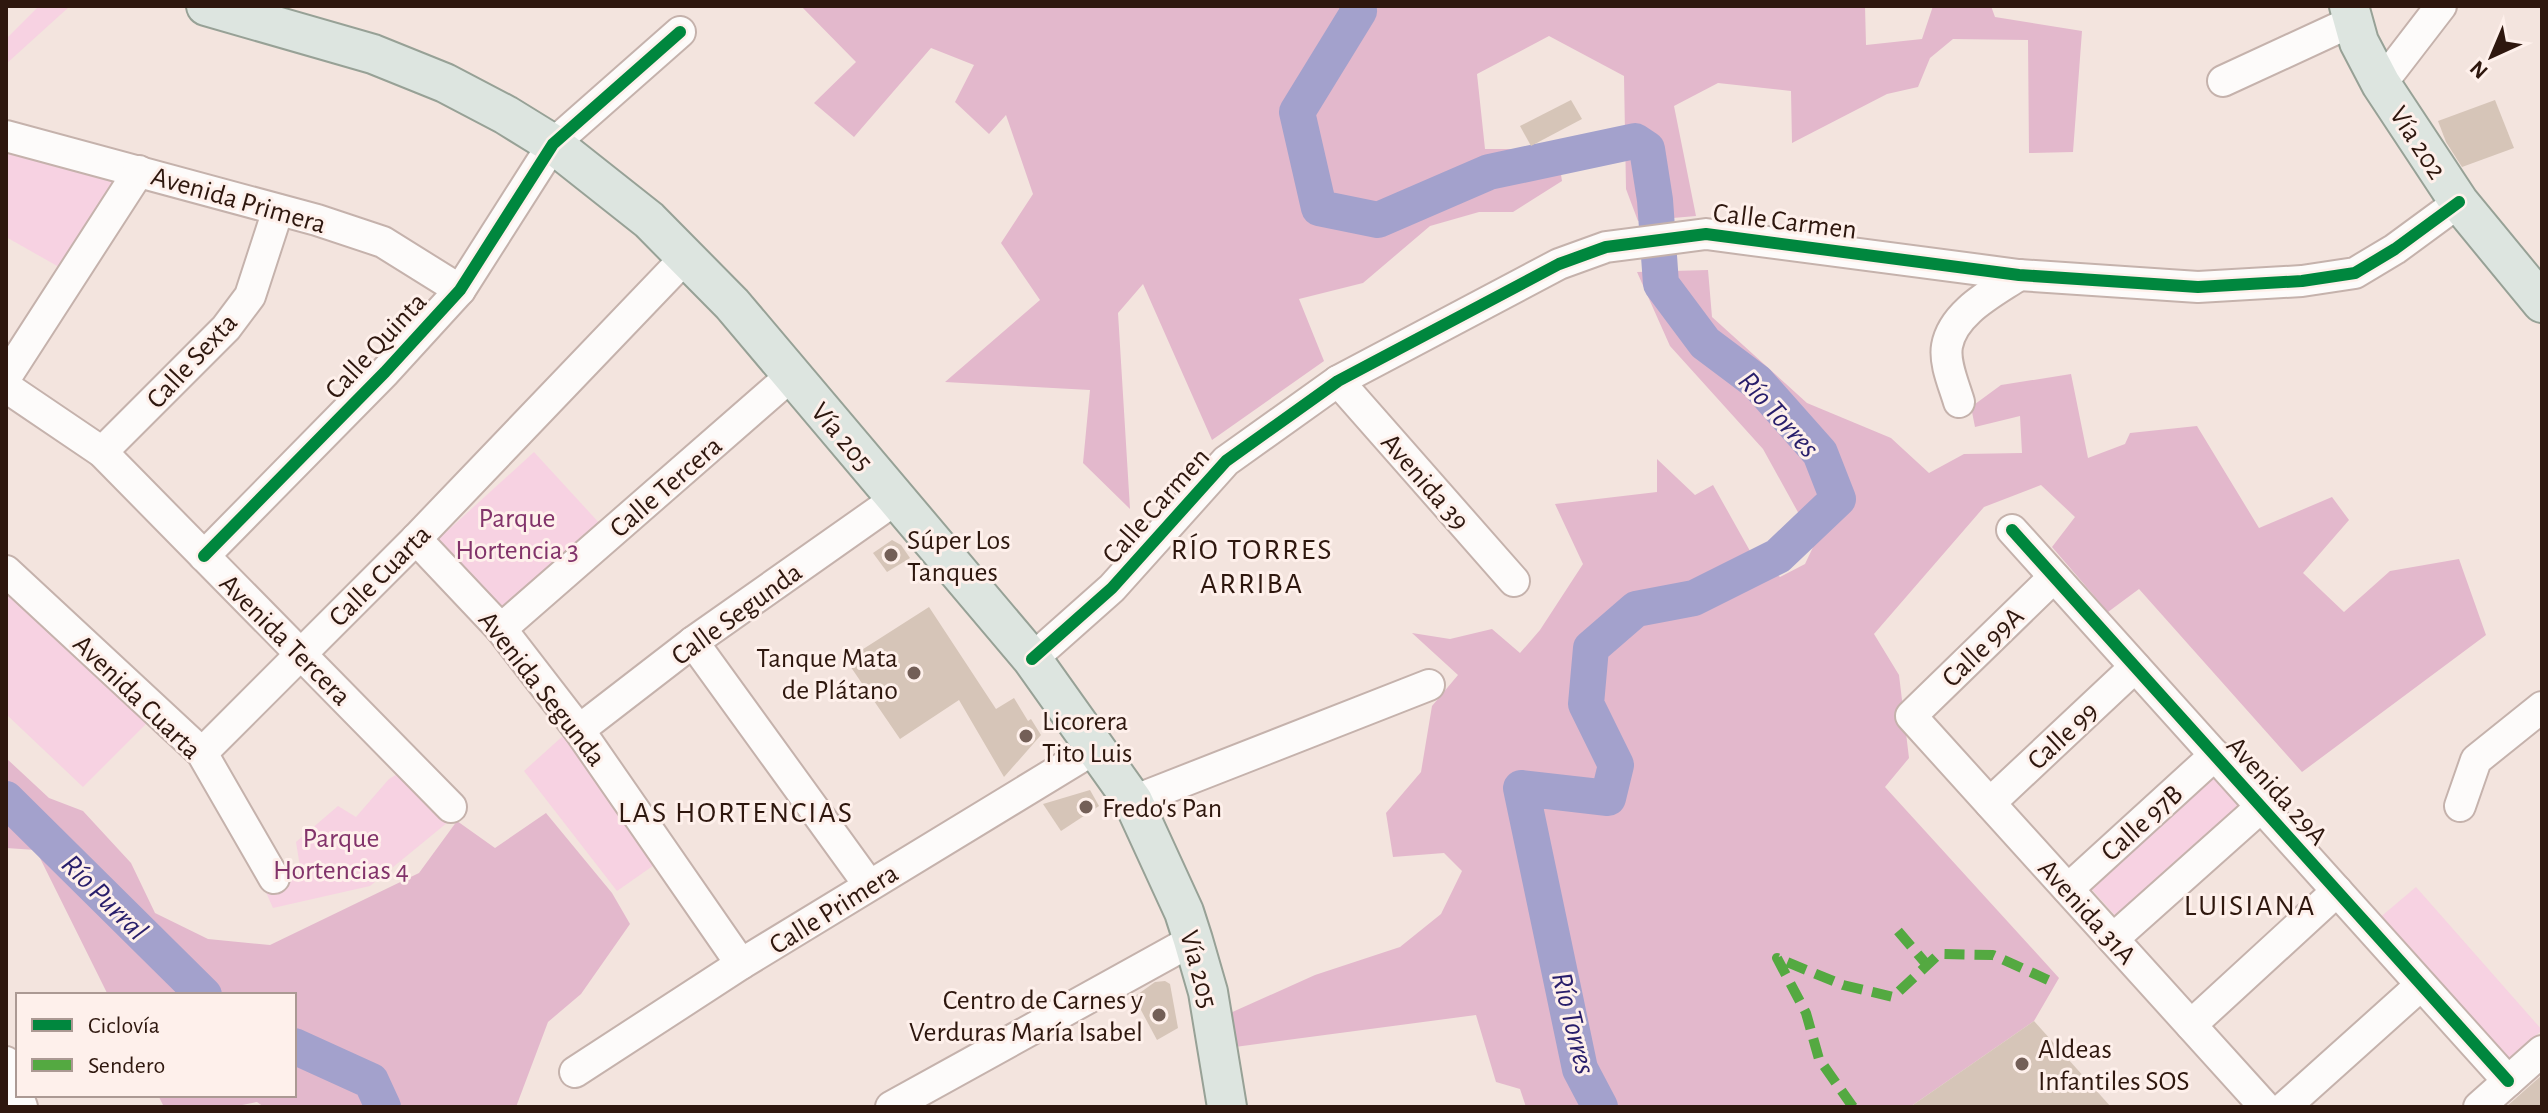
<svg xmlns="http://www.w3.org/2000/svg" width="2548" height="1113" font-family="'Alegreya Sans',sans-serif">
  <rect width="100%" height="100%" fill="#f3e4de"/>
  <g fill="#f7d2e2">
    <polygon points="39,6 70,6 6,64 6,39"/>
    <polygon points="6,149 121,178 59,267 6,237"/>
    <polygon points="534,452 602,526 498,615 433,544"/>
    <polygon points="6,590 150,720 83,787 6,714"/>
    <polygon points="564,735 604,787 657,863 617,891 524,771"/>
    <polygon points="2214,772 2247,809 2120,921 2086,883"/>
    <polygon points="399,773 413,782 448,822 370,886 273,908 265,890 301,873 296,842 338,806 356,817 389,779"/>
    <polygon points="2416,887 2542,1030 2503,1066 2377,920"/>
  </g>
  <g fill="#e3b8cc">
    <polygon points="801,6 1865,6 1866,45 1922,39 1933,6 1991,6 1995,17 2082,31 2073,152 2029,153 2028,40 1953,39 1930,58 1918,87 1887,94 1792,143 1791,91 1718,83 1674,106 1696,216 1638,221 1626,189 1624,76 1549,36 1477,74 1485,149 1557,149 1562,181 1513,212 1479,212 1430,226 1363,283 1299,299 1324,361 1212,440 1143,284 1118,313 1130,509 1083,463 1090,390 945,382 1040,300 1001,243 1033,194 1006,115 989,134 955,102 974,65 931,48 854,137 814,103 856,62"/>
    <polygon points="1708,270 1712,317 1807,403 1891,438 1929,473 1964,454 2022,453 2020,416 1975,427 1971,407 2001,385 2071,374 2088,458 2125,444 2130,433 2197,426 2259,528 2332,497 2349,520 2303,573 2344,612 2390,571 2459,559 2486,635 2302,772 2139,589 2108,612 2052,547 2075,517 2041,485 1984,507 1874,634 1899,675 1909,758 1885,787 2059,978 2034,1021 1910,1107 1526,1107 1520,1089 1496,1082 1476,1015 1235,1047 1228,1014 1315,975 1400,947 1441,914 1462,871 1444,853 1393,857 1386,813 1421,772 1432,706 1458,675 1412,633 1450,639 1492,629 1520,653 1540,630 1583,564 1555,504 1657,492 1657,459 1695,495 1713,485 1750,551 1780,577 1805,564 1815,543 1763,449 1670,346 1637,272"/>
    <polygon points="6,758 49,798 83,811 131,863 155,913 208,939 270,945 419,873 457,821 495,848 546,813 612,893 630,924 581,994 548,1022 516,1107 264,1107 257,1102 232,1107 164,1107 158,1095 294,1095 294,995 108,995 36,850 6,848"/>
  </g>
  <g fill="none" stroke-linecap="round" stroke-linejoin="round">
    <g stroke="#a3a1cc" stroke-width="36">
      <polyline points="1357,6 1359,11 1297,112 1319,208 1378,220 1489,172 1635,141 1647,149 1655,200 1661,284 1705,343 1757,382 1820,453 1838,499 1778,556 1694,598 1636,609 1591,648 1586,704 1616,765 1608,798 1521,788 1580,1069 1600,1107"/>
      <polyline points="6,799 204,995"/>
      <polyline points="294,1046 371,1081 383,1107"/>
    </g>
  </g>
  <g fill="#d6c5b8">
    <polygon points="1571,100 1582,119 1531,146 1520,126"/>
    <polygon points="2495,100 2514,148 2462,167 2446,142 2438,121"/>
    <polygon points="892,540 901,545 910,558 887,572 873,553"/>
    <polygon points="929,607 996,709 1014,698 1028,721 1031,719 1041,735 1004,777 959,700 900,739 846,660"/>
    <polygon points="1090,790 1099,806 1061,831 1043,804"/>
    <polygon points="1165,981 1170,984 1178,1028 1157,1040 1134,997 1155,982"/>
    <polygon points="2034,1021 2111,1107 1910,1107"/>
    <polygon points="2542,1075 2542,1107 2506,1107"/>
  </g>
  <g fill="none" stroke-linecap="round" stroke-linejoin="round">
    <g stroke="#c5b2ac" stroke-width="34">
      <g id="minor">
        <polyline points="2223,81 2353,21"/>
        <polyline points="2381,84 2441,6"/>
        <polyline points="6,136 317,220 383,242 460,290"/>
        <polyline points="6,377 139,171"/>
        <polyline points="1338,381 1514,581"/>
        <polyline points="6,387 102,452 451,807"/>
        <path d="M1959,402C1954,385 1944,363 1947,346C1953,312 1994,292 2019,275"/>
        <polyline points="102,452 226,328 250,296 278,210"/>
        <polyline points="2012,530 2508,1081"/>
        <polyline points="416,539 501,629 579,730 741,964"/>
        <polyline points="204,556 385,372 460,290 553,144 680,32"/>
        <polyline points="6,571 202,753 274,878"/>
        <polyline points="2054,577 1911,716 2265,1107"/>
        <polyline points="501,629 792,375"/>
        <polyline points="693,642 869,885"/>
        <polyline points="1032,659 1112,588 1226,461 1338,381 1559,264 1606,247 1706,234 2019,275 2198,287 2302,281 2355,273 2395,249 2459,202"/>
        <polyline points="579,730 693,642 896,499"/>
        <polyline points="202,753 416,539 687,256"/>
        <polyline points="1133,801 1429,685"/>
        <polyline points="1990,803 2135,667"/>
        <polyline points="2460,806 2476,760 2542,707"/>
        <polyline points="2068,889 2215,755"/>
        <polyline points="2113,939 2261,807"/>
        <polyline points="2191,1025 2337,891"/>
        <polyline points="6,1062 22,1107"/>
        <polyline points="575,1072 741,964 1094,749"/>
        <polyline points="891,1107 1193,940"/>
        <polyline points="2285,1107 2421,985"/>
        <polyline points="2479,1107 2542,1051"/>
      </g>
    </g>
    <g stroke="#97a196" stroke-width="42">
      <g id="major">
        <polyline points="206,6 373,54 445,83 506,115 553,144 649,220 732,304 1032,659 1133,801 1184,912 1193,940 1208,992 1227,1107"/>
        <polyline points="2349,6 2359,42 2381,84 2459,202 2542,303"/>
      </g>
    </g>
    <use href="#minor" stroke="#fdfbfa" stroke-width="30"/>
    <use href="#major" stroke="#dde5e0" stroke-width="38"/>
    <g stroke="#54a941" stroke-width="10" stroke-dasharray="20 10" stroke-linecap="butt">
      <polyline points="1898,931 1928,966"/>
      <polyline points="1853,1107 1819,1059 1806,1013 1777,958 1843,985 1893,997 1939,954 1993,955 2048,980"/>
    </g>
    <g stroke="#fef0eb" stroke-width="17">
      <g id="cycleway">
        <polyline points="2012,530 2508,1081"/>
        <polyline points="204,556 385,372 460,290 553,144 680,32"/>
        <polyline points="1032,659 1112,588 1226,461 1338,381 1559,264 1606,247 1706,234 2019,275 2198,287 2302,281 2355,273 2395,249 2459,202"/>
      </g>
    </g>
    <use href="#cycleway" stroke="#00873e" stroke-width="12"/>
  </g>
  <g fill="#735f57" stroke="#fef0eb" stroke-width="3">
    <circle cx="891" cy="555" r="8"/>
    <circle cx="914" cy="673" r="8"/>
    <circle cx="1026" cy="736" r="8"/>
    <circle cx="1086" cy="807" r="8"/>
    <circle cx="1159" cy="1015" r="8"/>
    <circle cx="2022" cy="1064" r="8"/>
  </g>
  <g text-anchor="middle" stroke-width="6" stroke-linejoin="round" paint-order="stroke">
    <g font-size="28" fill="#2e170e" stroke="#fef0eb">
      <text transform="translate(2419 142) rotate(57)" y="10">Vía 202</text>
      <text transform="translate(239 199) rotate(16)" y="10">Avenida Primera</text>
      <text transform="translate(1785 220) rotate(7)" y="10">Calle Carmen</text>
      <text transform="translate(375 345) rotate(-47)" y="10">Calle Quinta</text>
      <text transform="translate(191 360) rotate(-47)" y="10">Calle Sexta</text>
      <text transform="translate(843 436) rotate(50)" y="10">Vía 205</text>
      <text transform="translate(1426 481) rotate(49)" y="10">Avenida 39</text>
      <text transform="translate(665 486) rotate(-41)" y="10">Calle Tercera</text>
      <text transform="translate(1155 505) rotate(-48)" y="10">Calle Carmen</text>
      <text transform="translate(379 575) rotate(-45)" y="10">Calle Cuarta</text>
      <text transform="translate(736 613) rotate(-36)" y="10">Calle Segunda</text>
      <text transform="translate(286 639) rotate(45)" y="10">Avenida Tercera</text>
      <text transform="translate(1982 646) rotate(-44)" y="10">Calle 99A</text>
      <text transform="translate(543 688) rotate(52)" y="10">Avenida Segunda</text>
      <text transform="translate(138 696) rotate(44)" y="10">Avenida Cuarta</text>
      <text transform="translate(2062 735) rotate(-43)" y="10">Calle 99</text>
      <text transform="translate(2278 790) rotate(48)" y="10">Avenida 29A</text>
      <text transform="translate(2141 822) rotate(-42)" y="10">Calle 97B</text>
      <text transform="translate(833 908) rotate(-32)" y="10">Calle Primera</text>
      <text transform="translate(2088 911) rotate(48)" y="10">Avenida 31A</text>
      <text transform="translate(1200 969) rotate(75)" y="10">Vía 205</text>
    </g>
    <g font-size="28" fill="#82336a" stroke="#fef0eb">
      <text x="517" y="527">Parque<tspan x="517" dy="32">Hortencia 3</tspan></text>
      <text x="341" y="847">Parque<tspan x="341" dy="32">Hortencias 4</tspan></text>
    </g>
    <g font-size="28" fill="#2e170e" stroke="#fef0eb" text-anchor="start">
      <text x="907" y="549">Súper Los<tspan x="907" dy="32">Tanques</tspan></text>
      <text x="898" y="667" text-anchor="end">Tanque Mata<tspan x="898" dy="32">de Plátano</tspan></text>
      <text x="1042" y="730">Licorera<tspan x="1042" dy="32">Tito Luis</tspan></text>
      <text x="1102" y="817">Fredo's Pan</text>
      <text x="1143" y="1009" text-anchor="end">Centro de Carnes y<tspan x="1143" dy="32">Verduras María Isabel</tspan></text>
      <text x="2038" y="1058">Aldeas<tspan x="2038" dy="32">Infantiles SOS</tspan></text>
    </g>
    <g font-size="30" font-style="italic" fill="#281e6b" stroke="#fef0eb">
      <text transform="translate(1779 414) rotate(48)" y="10">Río Torres</text>
      <text transform="translate(105 897) rotate(45)" y="10">Río Purral</text>
      <text transform="translate(1574 1023) rotate(76)" y="10">Río Torres</text>
    </g>
    <g font-size="30" letter-spacing="2" fill="#2e170e" stroke="#fef0eb">
      <text x="1252" y="559">RÍO TORRES<tspan x="1252" dy="34">ARRIBA</tspan></text>
      <text x="736" y="822">LAS HORTENCIAS</text>
      <text x="2250" y="915">LUISIANA</text>
    </g>
  </g>
  <rect width="2548" height="1113" fill="none" stroke="#2e170e" stroke-width="16"/>
  <rect x="16" y="993" width="280" height="104" fill="#fef0eb" stroke="#ab9993" stroke-width="2"/>
  <rect x="32" y="1019" width="40" height="12" fill="#00873e" stroke="#ab9993" stroke-width="2"/>
  <text x="88" y="1033" font-size="24" fill="#2e170e">Ciclovía</text>
  <rect x="32" y="1059" width="40" height="12" fill="#54a941" stroke="#ab9993" stroke-width="2"/>
  <text x="88" y="1073" font-size="24" fill="#2e170e">Sendero</text>
  <g transform="translate(2492 56) rotate(224)" stroke="#fef0eb" stroke-width="6" paint-order="stroke">
  <path d="M0-6L14 30L0 20L-14 30Z" fill="#2e170e"/>
  <text y="-12" font-size="22" font-weight="bold" text-anchor="middle" fill="#2e170e">N</text>
  </g>
</svg>
